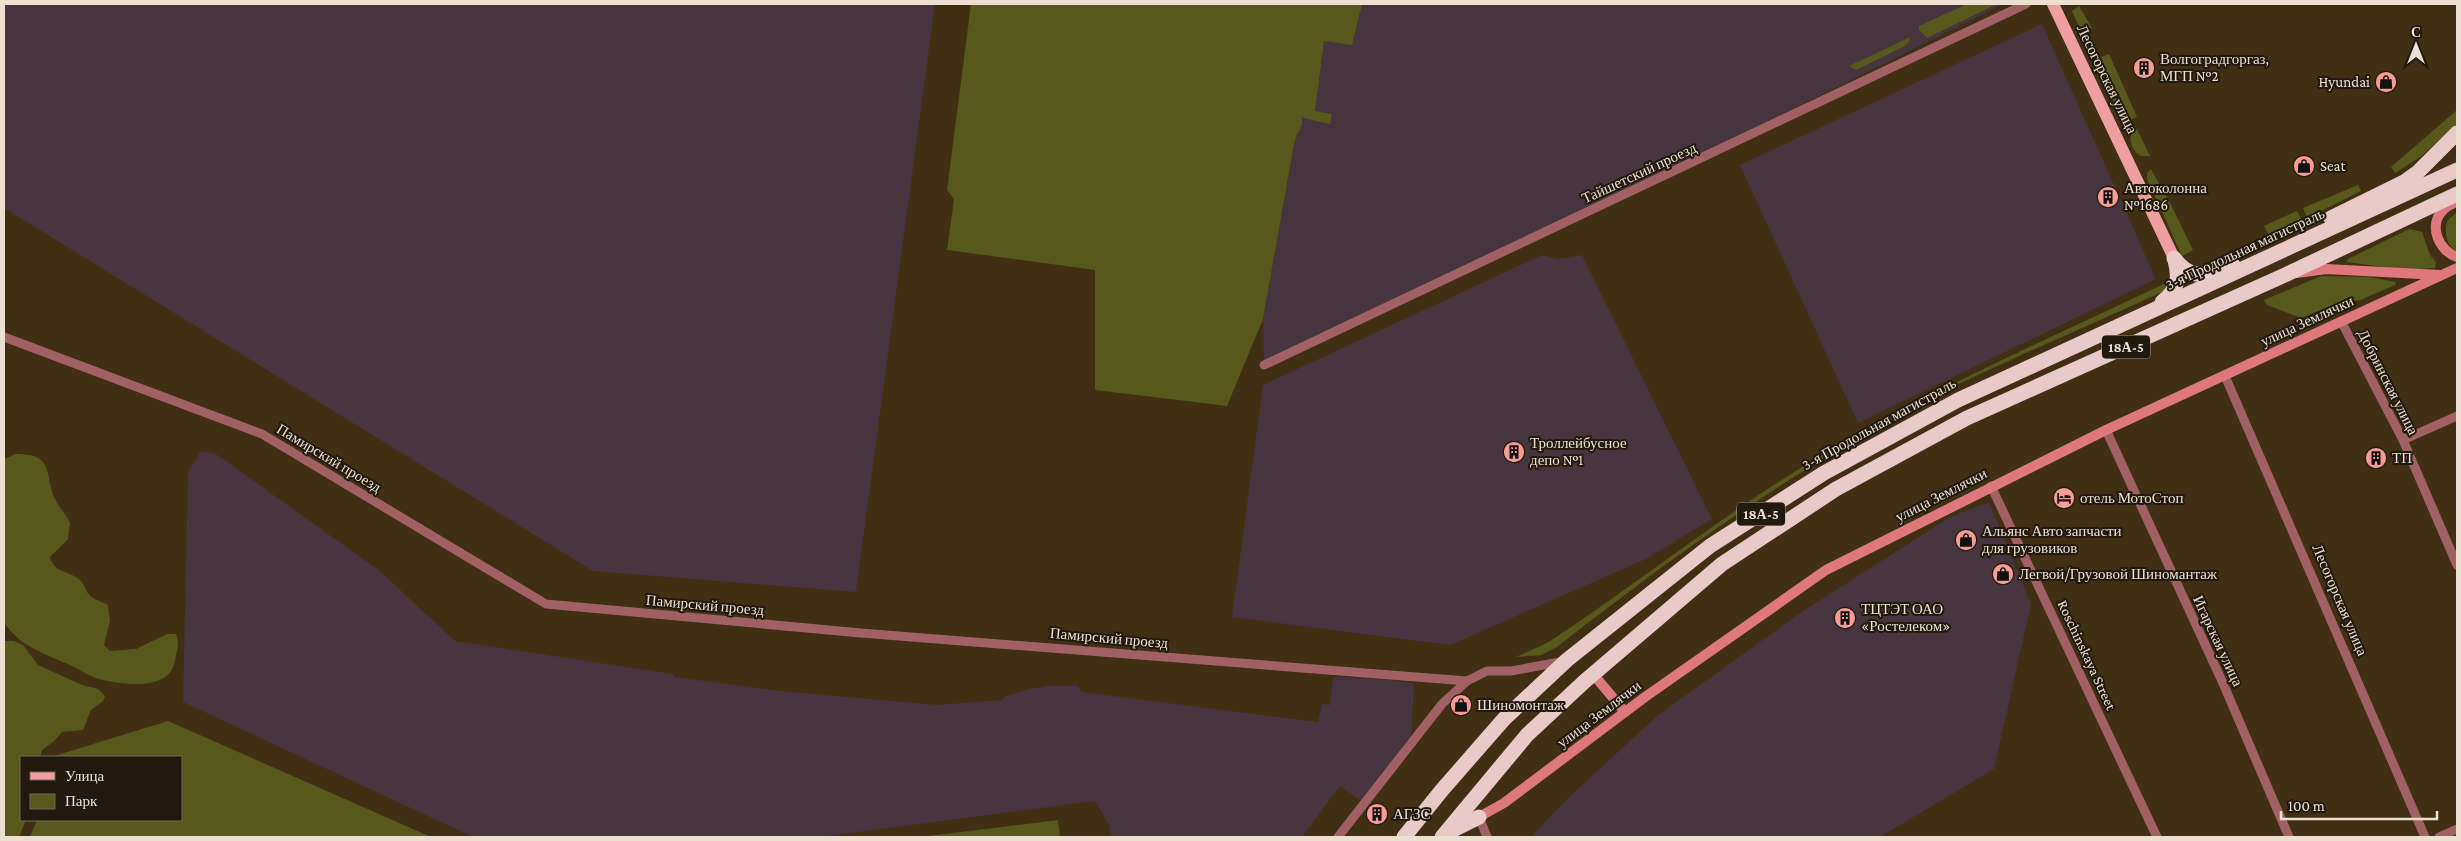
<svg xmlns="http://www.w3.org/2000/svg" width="2461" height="841" font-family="'Crimson Pro',serif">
  <rect width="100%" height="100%" fill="#412f14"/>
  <g fill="#46343e">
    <polygon points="4,4 935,4 856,592 593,571 4,208"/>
    <polygon points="1316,4 2003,4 1555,228 1264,365 1263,319 1295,139 1302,125 1301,111"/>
    <polygon points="2042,24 2156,279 1858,423 1740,165"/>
    <polygon points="1542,255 1558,259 1582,255 1712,519 1646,559 1450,645 1232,617 1263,385"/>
    <polygon points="201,451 216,454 380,571 455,641 673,674 675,677 780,691 937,705 1002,700 1006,696 1025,690 1047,686 1078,686 1081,692 1318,722 1322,704 1330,705 1333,677 1383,679 1414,684 1411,741 1361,801 1340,786 1302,837 1111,837 1109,825 1095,801 820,837 473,837 183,702 188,472"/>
    <polygon points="1989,502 2031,604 1994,769 1880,837 1531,837 1566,800 1657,716 1803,611 1950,517"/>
  </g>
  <g fill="#56581c">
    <polygon points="971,4 1362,4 1352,45 1324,41 1315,111 1332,114 1330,124 1303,118 1302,114 1302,125 1295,139 1263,319 1227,406 1095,390 1095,270 947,250 954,199 947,190"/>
    <polygon points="1967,4 1997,4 1927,38 1919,30 1919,26"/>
    <polygon points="2079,6 2092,28 2084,31 2080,29 2072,11"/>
    <polygon points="1910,37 1909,42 1905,46 1856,70 1849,66"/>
    <polygon points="2109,54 2137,117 2129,120 2120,118 2094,60"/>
    <polygon points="2457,110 2457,124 2420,157 2395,173 2391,167"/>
    <path d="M2137,129L2150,156H2141C2132,152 2129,141 2131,133Z"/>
    <polygon points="2151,169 2171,205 2193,250 2182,256 2147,179 2147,173"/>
    <polygon points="2358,185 2361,191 2307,218 2303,208"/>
    <polygon points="2297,211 2302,221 2269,236 2264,226"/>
    <path d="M2457,212V252C2446,244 2444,234 2447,221Z"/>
    <polygon points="2409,229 2422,232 2430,255 2436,262 2435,268 2405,270 2347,262 2347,260 2350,258"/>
    <polygon points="2321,276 2369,277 2396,282 2395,285 2358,301 2353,300 2352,297 2301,318 2267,305 2264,300"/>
    <path d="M2170,281V286L2162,292C2071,334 1976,372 1888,421C1771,486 1663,564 1557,647L1541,655L1516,657L1547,643C1636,585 1718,518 1809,463C1924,392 2049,339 2170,281Z"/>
    <path d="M16,454C55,454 44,473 55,499C59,508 66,514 70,523L68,539L50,557C54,574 70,570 81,581C84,584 85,588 87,592C92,599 100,601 108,605L110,621L104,645L110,651L136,649L167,634H176C180,645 177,650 175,660C171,691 126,685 103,680C91,678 79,669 68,664C51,657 35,651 20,640C14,635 9,629 4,623V459Z"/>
    <polygon points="4,641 14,641 23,645 38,665 82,685 98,689 105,696 103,701 91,710 83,730 62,732 54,741 42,750 40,757 21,757 21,820 26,820 19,837 4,837"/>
    <polygon points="168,721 431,837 30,837 37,820 181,820 181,757 51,757"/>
    <polygon points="1058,820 1060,837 920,837 936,835"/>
  </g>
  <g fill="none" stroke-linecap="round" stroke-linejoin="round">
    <g stroke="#a16162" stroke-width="9">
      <polyline points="2341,321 2403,440 2457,565"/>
      <polyline points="4,337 262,434 546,604 861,633 1467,681"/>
      <polyline points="1264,365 2026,4"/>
      <polyline points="2225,376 2425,837"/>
      <polyline points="2106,430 2222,681 2289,837"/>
      <polyline points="2403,440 2457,416"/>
      <polyline points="1991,486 2157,837"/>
      <polyline points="1479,817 1487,837"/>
      <polyline points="1338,837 1442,704 1467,681 1487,671 1511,671 1565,661"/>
      <polyline points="2439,837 2457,829"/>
    </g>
    <g stroke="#df787c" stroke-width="10">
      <path d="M2457,201C2453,204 2447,206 2444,209C2427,225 2439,251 2457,257"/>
      <polyline points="2297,273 2326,269 2440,275"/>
      <polyline points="1593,674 1625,712"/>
      <polyline points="1479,817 1504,803 1645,697 1826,570 2106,430 2457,268"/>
    </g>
    <polyline stroke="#ef9fa0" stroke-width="12" points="2053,4 2174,258"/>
    <g stroke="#eac9c9" stroke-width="15">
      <polyline points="2331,218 2404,182 2418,172 2457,133"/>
      <path d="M2174,258C2192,283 2208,274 2233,265"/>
      <path d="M2162,302C2178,289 2180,279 2175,260"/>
      <polyline points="1449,832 1479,817"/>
      <polyline points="1404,837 1442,790 1504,719 1567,660 1710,546 1824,473 1958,400 2457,170"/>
      <polyline points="1442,837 1527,735 1585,681 1722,564 1836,489 1967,418 2285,275 2457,194"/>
    </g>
  </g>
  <defs>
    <g id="building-disc" transform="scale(1.125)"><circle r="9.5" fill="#f59c95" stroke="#21190d"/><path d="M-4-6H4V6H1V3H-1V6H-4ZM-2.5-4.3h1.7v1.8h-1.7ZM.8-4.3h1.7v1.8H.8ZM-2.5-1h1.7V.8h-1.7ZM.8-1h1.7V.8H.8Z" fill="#111"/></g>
    <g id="shop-disc" transform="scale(1.125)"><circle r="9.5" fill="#f59c95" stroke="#21190d"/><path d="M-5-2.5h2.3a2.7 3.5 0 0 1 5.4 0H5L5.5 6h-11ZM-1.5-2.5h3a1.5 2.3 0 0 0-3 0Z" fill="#111"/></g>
    <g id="hotel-disc" transform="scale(1.125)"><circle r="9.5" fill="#f59c95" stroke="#21190d"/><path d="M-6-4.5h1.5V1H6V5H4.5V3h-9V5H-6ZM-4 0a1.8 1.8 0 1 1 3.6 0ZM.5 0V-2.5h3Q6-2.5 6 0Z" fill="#111"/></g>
  </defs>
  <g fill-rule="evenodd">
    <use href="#building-disc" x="2144" y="68"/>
    <use href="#shop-disc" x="2386" y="82"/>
    <use href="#shop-disc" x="2304" y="166"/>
    <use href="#building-disc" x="2108" y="197"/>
    <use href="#building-disc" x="1514" y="452"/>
    <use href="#building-disc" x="2376" y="458"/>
    <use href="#hotel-disc" x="2064" y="498"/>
    <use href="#shop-disc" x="1966" y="540"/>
    <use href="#shop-disc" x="2003" y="574"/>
    <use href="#building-disc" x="1845" y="618"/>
    <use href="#shop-disc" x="1461" y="705"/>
    <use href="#building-disc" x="1377" y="814"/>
  </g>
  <g text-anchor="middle" stroke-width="4" stroke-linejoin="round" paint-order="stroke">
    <g fill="#21190d" stroke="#afa596" stroke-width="1">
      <rect x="2102" y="335.5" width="48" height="23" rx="4"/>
      <rect x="1737" y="502.5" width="48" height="23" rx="4"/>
    </g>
    <g font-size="14" font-weight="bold" fill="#ece1d1">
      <text x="2126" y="352">18А-5</text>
      <text x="1761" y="519">18А-5</text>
    </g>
    <g font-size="15" fill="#ece1d1" stroke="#21190d" text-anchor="start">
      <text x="2160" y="64">Волгоградгоргаз,<tspan x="2160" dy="17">МГП №2</tspan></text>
      <text x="2370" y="87" text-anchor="end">Hyundai</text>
      <text x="2320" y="171">Seat</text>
      <text x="2124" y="193">Автоколонна<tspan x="2124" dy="17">№1686</tspan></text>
      <text x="1530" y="448">Троллейбусное<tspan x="1530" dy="17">депо №1</tspan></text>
      <text x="2392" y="463">ТП</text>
      <text x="2080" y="503">отель МотоСтоп</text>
      <text x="1982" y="536">Альянс Авто запчасти<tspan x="1982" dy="17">для грузовиков</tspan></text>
      <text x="2019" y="579">Легвой/Грузовой Шиномантаж</text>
      <text x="1861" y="614">ТЦТЭТ ОАО<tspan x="1861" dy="17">«Ростелеком»</tspan></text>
      <text x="1477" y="710">Шиномонтаж</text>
      <text x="1393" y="819">АГЗС</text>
    </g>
    <g font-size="15" fill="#ece1d1" stroke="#21190d">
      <text transform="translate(2107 79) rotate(64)" y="5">Лесогорская улица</text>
      <text transform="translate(1639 173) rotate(-25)" y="5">Тайшетский проезд</text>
      <text transform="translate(2245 249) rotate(-25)" y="5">3-я Продольная магистраль</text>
      <text transform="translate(2307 321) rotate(-25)" y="5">улица Землячки</text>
      <text transform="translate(2388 382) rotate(63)" y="5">Добринская улица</text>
      <text transform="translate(1879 424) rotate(-29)" y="5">3-я Продольная магистраль</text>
      <text transform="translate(329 458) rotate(31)" y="5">Памирский проезд</text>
      <text transform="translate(1941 495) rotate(-27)" y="5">улица Землячки</text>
      <text transform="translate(2340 600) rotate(67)" y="5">Лесогорская улица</text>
      <text transform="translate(705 605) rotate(5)" y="5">Памирский проезд</text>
      <text transform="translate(1109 638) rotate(5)" y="5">Памирский проезд</text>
      <text transform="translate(2218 641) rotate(65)" y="5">Игарская улица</text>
      <text transform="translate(2087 655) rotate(65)" y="5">Roschinskaya Street</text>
      <text transform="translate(1599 714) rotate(-37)" y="5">улица Землячки</text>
    </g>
  </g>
  <rect width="2461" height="841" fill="none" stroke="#ece1d1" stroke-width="10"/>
  <rect x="20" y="756" width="162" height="65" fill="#21190d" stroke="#72695b"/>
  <rect x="30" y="772" width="25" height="8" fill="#ef9fa0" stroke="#72695b"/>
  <text x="65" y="781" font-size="15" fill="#ece1d1">Улица</text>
  <rect x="30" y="794" width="25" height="15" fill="#56581c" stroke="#72695b"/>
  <text x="65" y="806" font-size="15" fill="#ece1d1">Парк</text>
  <g transform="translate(2416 45)" stroke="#21190d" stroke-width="4" paint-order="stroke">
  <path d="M0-4L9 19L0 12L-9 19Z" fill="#ece1d1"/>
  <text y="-8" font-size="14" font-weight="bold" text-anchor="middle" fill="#ece1d1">С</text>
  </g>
  <path d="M2281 811v8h156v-8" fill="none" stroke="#ece1d1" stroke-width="2.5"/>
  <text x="2288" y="811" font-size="15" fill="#ece1d1" stroke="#21190d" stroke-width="4" paint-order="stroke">100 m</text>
</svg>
